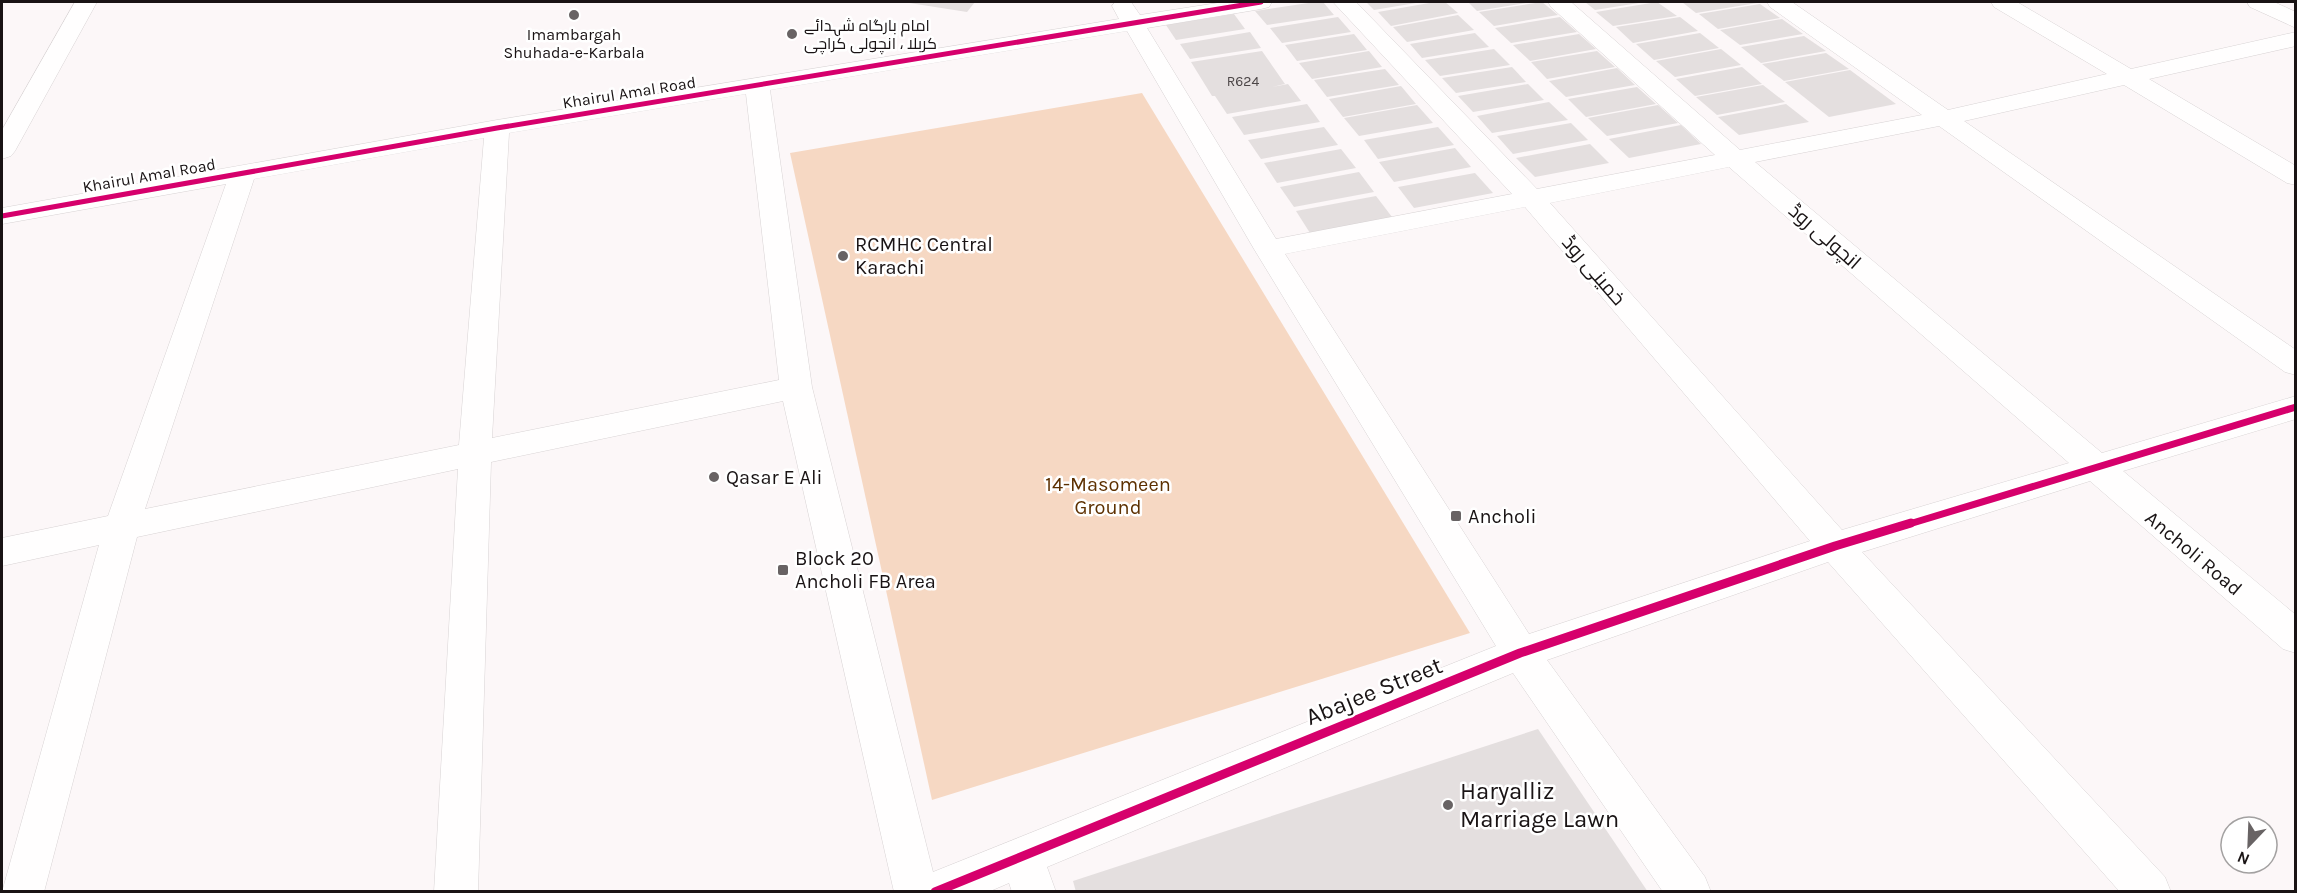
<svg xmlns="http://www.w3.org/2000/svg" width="2297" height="893" font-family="Karla,Cairo,sans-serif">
  <rect width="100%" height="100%" fill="#fcf7f8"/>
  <polygon fill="#f6d8c3" points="1142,93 1470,633 932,800 790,153"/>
  <g fill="#e4dfdf">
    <polygon points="903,2 975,2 967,12"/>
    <polygon points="1315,2 1323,2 1334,15 1267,25 1255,11"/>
    <polygon points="1366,2 1416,2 1416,3 1374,10"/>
    <polygon points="1435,2 1445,2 1458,13 1391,26 1378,12"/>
    <polygon points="1468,2 1526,2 1526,3 1477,11"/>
    <polygon points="1542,2 1558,15 1494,26 1479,12"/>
    <polygon points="1585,2 1639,2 1639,3 1595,10"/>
    <polygon points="1657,2 1677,16 1613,26 1596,12"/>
    <polygon points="1682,2 1757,2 1757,3 1696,13"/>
    <polygon points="1760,4 1780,18 1718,29 1699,14"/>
    <polygon points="1234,14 1245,29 1176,40 1166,25"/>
    <polygon points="1458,15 1474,30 1407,42 1393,27"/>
    <polygon points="1338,17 1351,32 1282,43 1270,28"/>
    <polygon points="1560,17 1577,32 1511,43 1495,28"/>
    <polygon points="1680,17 1698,31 1633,43 1616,27"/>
    <polygon points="1782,19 1803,34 1740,45 1720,30"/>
    <polygon points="1250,32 1261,48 1190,59 1180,44"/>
    <polygon points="1475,33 1489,47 1422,58 1410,44"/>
    <polygon points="1700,33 1719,48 1654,60 1636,44"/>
    <polygon points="1354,34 1367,50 1297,61 1285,45"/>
    <polygon points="1579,34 1596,49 1530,61 1513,45"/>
    <polygon points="1804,36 1826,51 1761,63 1741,47"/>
    <polygon points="1494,49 1510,65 1440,76 1425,60"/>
    <polygon points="1721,49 1741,65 1675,77 1656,61"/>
    <polygon points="1262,51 1285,84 1272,87 1288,84 1301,101 1227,114 1215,96 1212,96 1191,62"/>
    <polygon points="1369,51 1382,67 1312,79 1299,63"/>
    <polygon points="1597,51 1615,67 1547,79 1531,62"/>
    <polygon points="1826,53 1849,69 1784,81 1762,64"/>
    <polygon points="1512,67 1526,82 1456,93 1442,78"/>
    <polygon points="1742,67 1762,84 1695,96 1676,79"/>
    <polygon points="1617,68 1635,85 1566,97 1549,81"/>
    <polygon points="1385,69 1399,85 1327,97 1314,80"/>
    <polygon points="1850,70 1896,104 1829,117 1785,82"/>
    <polygon points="1528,84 1544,100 1473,112 1458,96"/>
    <polygon points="1763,85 1785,102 1717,115 1696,97"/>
    <polygon points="1401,86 1416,104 1343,117 1329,99"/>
    <polygon points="1637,87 1656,104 1586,117 1568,99"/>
    <polygon points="1549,102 1568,120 1492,133 1477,116"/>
    <polygon points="1307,104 1320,122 1244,135 1232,117"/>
    <polygon points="1786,104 1809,122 1739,135 1718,117"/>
    <polygon points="1417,105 1433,123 1359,136 1344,118"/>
    <polygon points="1658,105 1678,123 1607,136 1588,118"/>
    <polygon points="1571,123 1588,140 1513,154 1497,136"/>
    <polygon points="1681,125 1701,144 1629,158 1609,139"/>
    <polygon points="1324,127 1338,145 1261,159 1248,140"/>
    <polygon points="1438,127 1454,145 1378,159 1364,140"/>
    <polygon points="1590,144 1609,163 1535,177 1516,158"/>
    <polygon points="1455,148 1471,167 1394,182 1379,162"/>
    <polygon points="1341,149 1356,168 1277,183 1264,163"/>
    <polygon points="1359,172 1374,192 1294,207 1280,187"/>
    <polygon points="1475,173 1493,193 1414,208 1398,187"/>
    <polygon points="1376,196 1392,217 1310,233 1296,211"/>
    <polygon points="1538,729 1648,892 1076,892 1073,881"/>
  </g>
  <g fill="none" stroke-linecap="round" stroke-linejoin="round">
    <g stroke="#d8d3d4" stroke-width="1">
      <g id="minor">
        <polygon points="75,2 97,2 15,151 11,156 2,159 2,130"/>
        <path d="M1115,2H1131L1140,15L1224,2H1272L1269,7L1261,9L1147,28L1276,239L1512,194L1333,2H1356L1537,189L1715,155L1551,7L1548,2H1571L1740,150L1922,115L1770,7L1767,2H1792L1948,110L2107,74L1994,7L1991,2H2017L2131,69L2296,32V46L2149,79L2296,166V185L2287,183L2124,85L1964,121L2296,350V375L2285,372L1939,126L1755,162L2102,453L2296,396V419L2123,471L2296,615V653L2283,649L2090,481L1862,552L2165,877L2171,892H2120L1828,562L1547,660L1705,877L1711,892H1663L1513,673L1047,867L1056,892H1012L1009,883L988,892H894L783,401L491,462L478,892H434L458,469L137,537L44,892H2L99,545L2,566V538L108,516L226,184L2,224V208L497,120L1119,19L1112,6ZM1127,31L1254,249L1496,646L933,872L812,387L770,90ZM746,94L779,380L492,438L509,133ZM484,138L459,445L145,509L254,179ZM1729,167L2069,463L1842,530L1550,203ZM1525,207L1810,541L1529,634L1285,254Z"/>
        <polygon points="2247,2 2274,2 2296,12 2296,28 2250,7"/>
      </g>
    </g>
    <use href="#minor" fill="#fffefe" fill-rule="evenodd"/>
    <g stroke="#fff" stroke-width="8">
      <polyline id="cycleway-far2" points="2,216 497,128 1261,2"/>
    </g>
    <g stroke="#fff" stroke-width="10">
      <polyline id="cycleway-far1" points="1906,525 2296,407"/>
    </g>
    <g stroke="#fff" stroke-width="13">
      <polyline id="cycleway" points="935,892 1520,653 1835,546 1911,523"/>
    </g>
    <use href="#cycleway-far2" stroke="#d6006c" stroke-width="5"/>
    <use href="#cycleway-far1" stroke="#d6006c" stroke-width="7"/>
    <use href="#cycleway" stroke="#d6006c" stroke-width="9"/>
  </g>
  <g fill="#686364" stroke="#fff" stroke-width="2">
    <circle cx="574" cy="15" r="6"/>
    <circle cx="792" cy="34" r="6"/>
    <circle cx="843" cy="256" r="6"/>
    <circle cx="714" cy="477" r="6"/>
    <rect x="1450" y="510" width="12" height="12" rx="3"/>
    <rect x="777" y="564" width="12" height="12" rx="3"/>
    <circle cx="1448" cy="805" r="6"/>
  </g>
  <g text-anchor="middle" stroke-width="5" stroke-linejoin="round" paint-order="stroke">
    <g font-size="14" fill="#4c4647">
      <text x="1243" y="86">R624</text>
    </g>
    <g font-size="16" fill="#191314" stroke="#fff" text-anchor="start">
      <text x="804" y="31">امام بارگاہ شہدائے<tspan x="804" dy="18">کربلا ، انچولی کراچی</tspan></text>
      <text x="574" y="40" text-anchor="middle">Imambargah<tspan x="574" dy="18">Shuhada-e-Karbala</tspan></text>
    </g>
    <g font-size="16" fill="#191314" stroke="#fff">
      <text transform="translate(629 92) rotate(-9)" y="6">Khairul Amal Road</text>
      <text transform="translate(149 175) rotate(-10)" y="6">Khairul Amal Road</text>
    </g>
    <g font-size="20" fill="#191314" stroke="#fff">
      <text transform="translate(1825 236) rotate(41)" y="7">انچولی روڈ</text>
      <text transform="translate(1594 270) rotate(49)" y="7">خمینی روڈ</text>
      <text transform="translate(2194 553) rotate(40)" y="7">Ancholi Road</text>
    </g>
    <g font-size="20" fill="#191314" stroke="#fff" text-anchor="start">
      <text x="855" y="251">RCMHC Central<tspan x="855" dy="23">Karachi</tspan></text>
      <text x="726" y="484">Qasar E Ali</text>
      <text x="1468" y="523">Ancholi</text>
      <text x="795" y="565">Block 20<tspan x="795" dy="23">Ancholi FB Area</tspan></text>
    </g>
    <g font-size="20" fill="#5d3000" stroke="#fff">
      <text x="1108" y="491">14-Masomeen<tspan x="1108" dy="23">Ground</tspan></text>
    </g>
    <g font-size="24" fill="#191314" stroke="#fff">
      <text transform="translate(1374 691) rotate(-22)" y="8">Abajee Street</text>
    </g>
    <g font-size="24" fill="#191314" stroke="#fff" text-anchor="start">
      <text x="1460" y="799">Haryalliz<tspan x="1460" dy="28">Marriage Lawn</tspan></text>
    </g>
  </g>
  <rect width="2297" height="893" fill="none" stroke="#191314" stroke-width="6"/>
  <g transform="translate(2249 845) rotate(203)"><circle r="28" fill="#ffffff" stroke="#a3a1a1" stroke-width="1.5"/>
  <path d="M0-4.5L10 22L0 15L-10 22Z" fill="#686364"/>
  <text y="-9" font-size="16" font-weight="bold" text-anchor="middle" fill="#191314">N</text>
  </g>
</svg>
